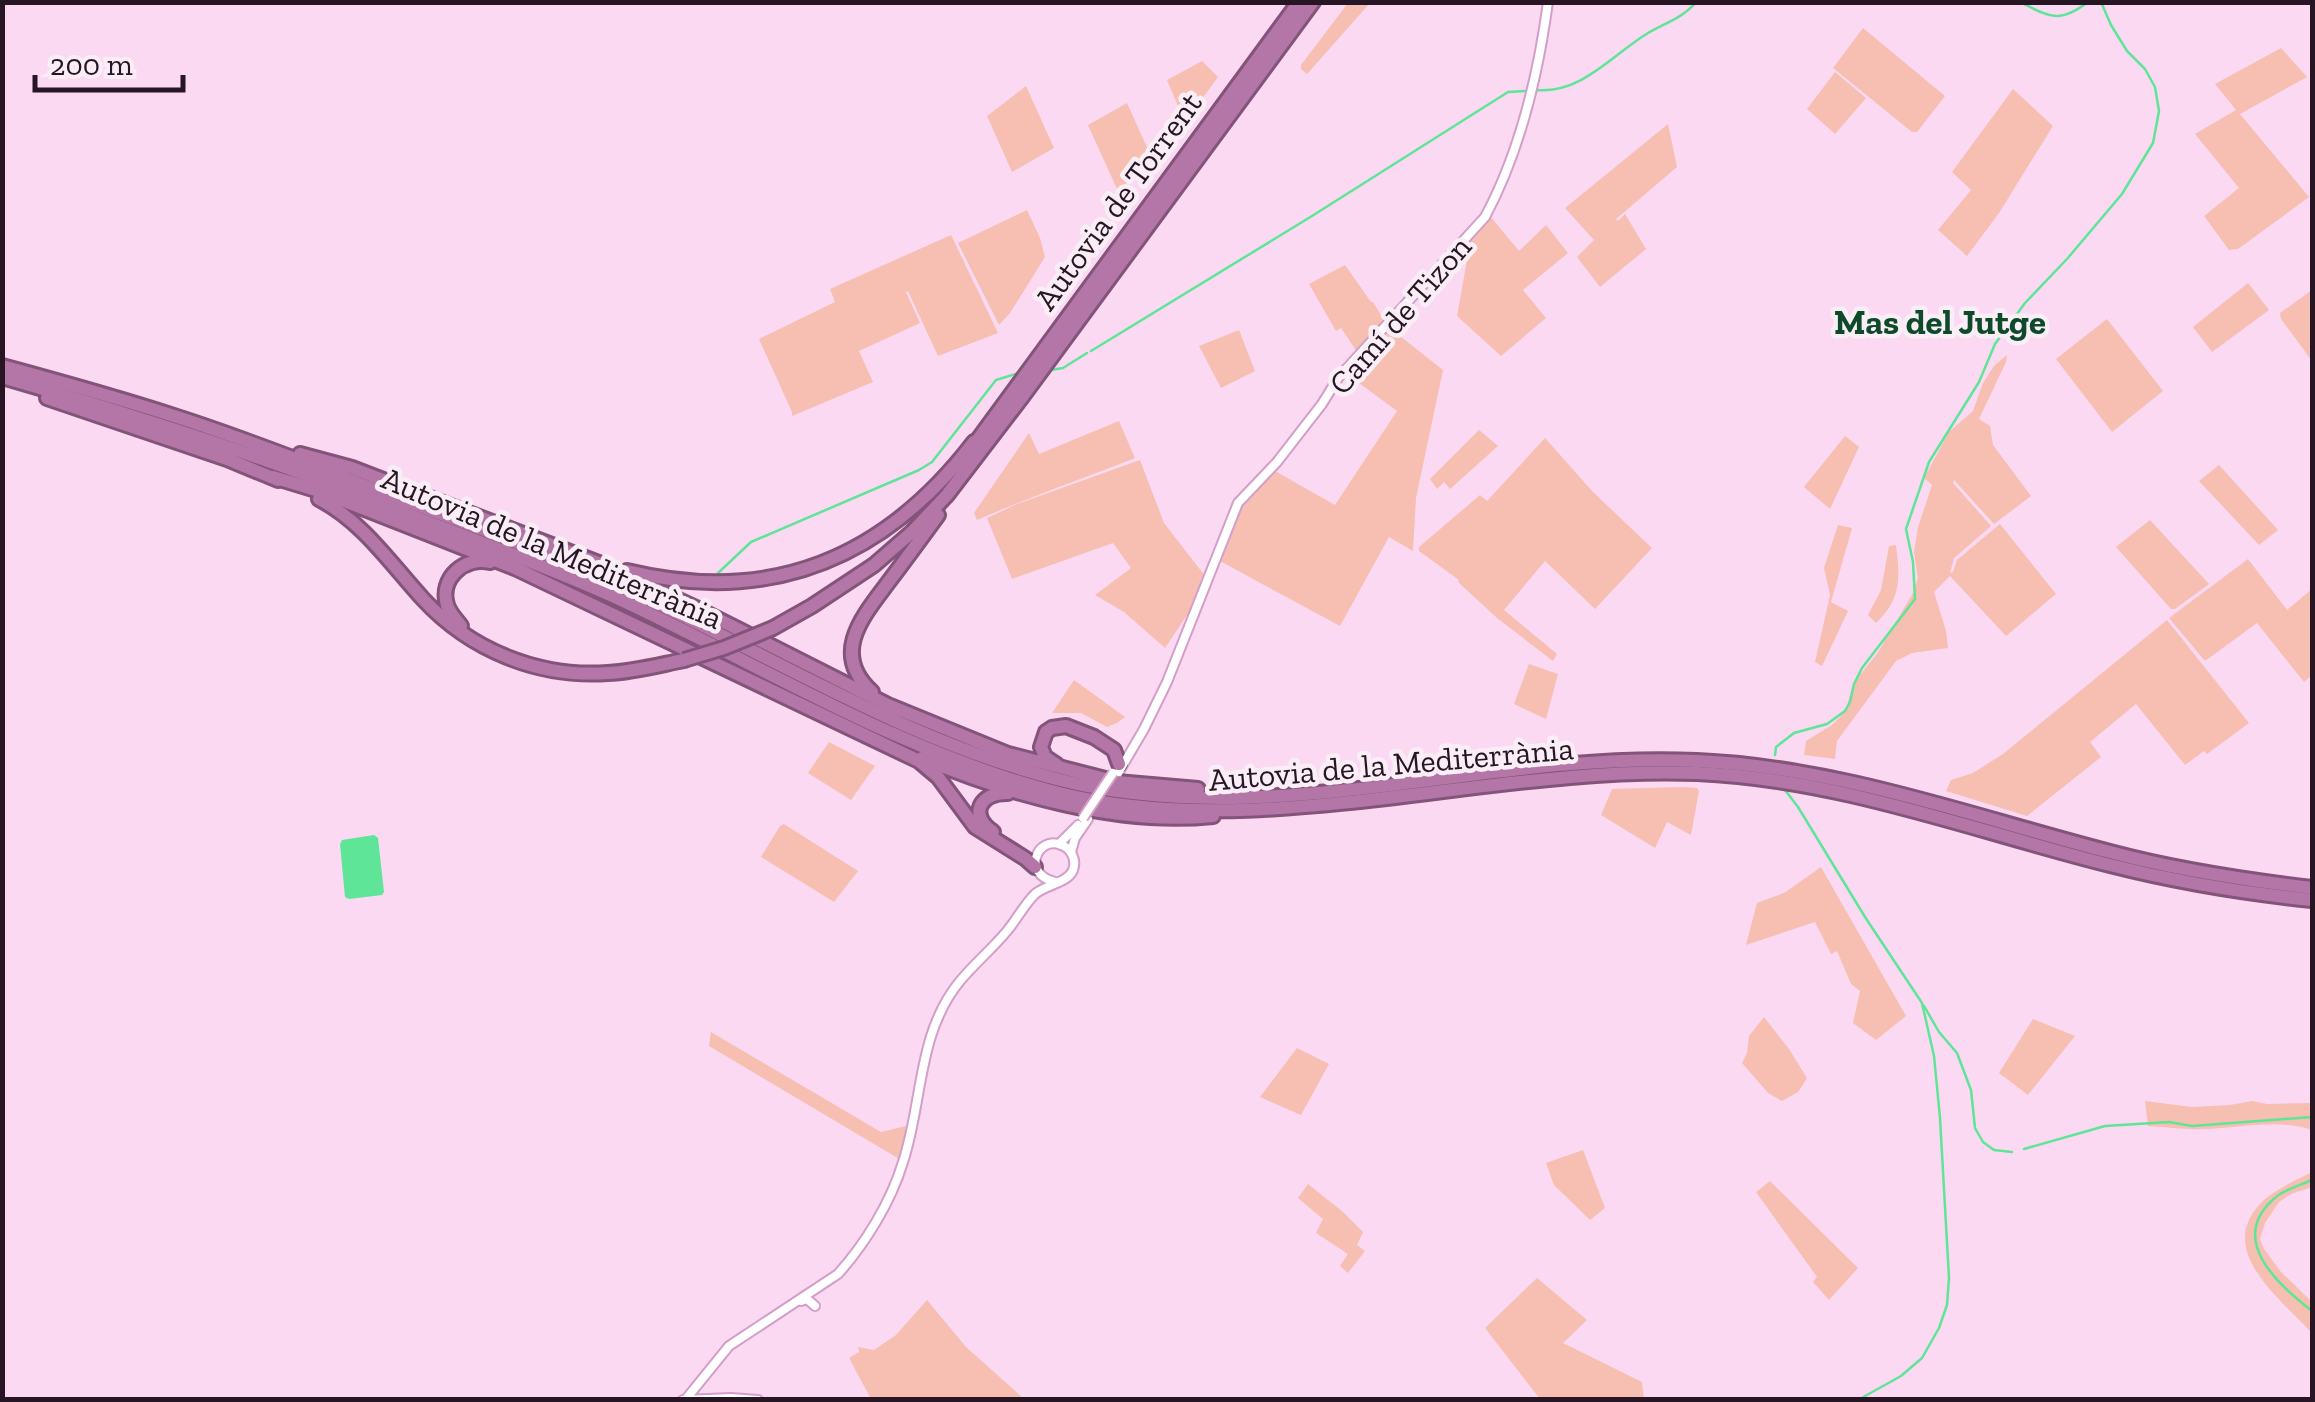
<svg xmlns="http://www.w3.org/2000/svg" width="2315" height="1402" font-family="'Zilla Slab',serif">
  <rect width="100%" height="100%" fill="#fbd9f2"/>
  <g fill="#f6bfb1">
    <polygon points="1348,3 1370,3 1307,74 1301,69 1301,65"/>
    <polygon points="1863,28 1945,96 1917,132 1912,132 1833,68"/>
    <polygon points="2281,48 2307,77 2240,114 2309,197 2238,249 2229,250 2204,216 2239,188 2195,134 2236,110 2215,84"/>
    <polygon points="1202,61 1218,77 1185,122 1167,80"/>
    <polygon points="1835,72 1866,98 1835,134 1807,109"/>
    <polygon points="1026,86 1054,148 1012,172 987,116"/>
    <polygon points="2013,89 2053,126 1999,213 1967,256 1938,230 1971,190 1952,172"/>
    <polygon points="1127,103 1154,163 1142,174 1117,189 1088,125"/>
    <polygon points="1668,124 1677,167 1616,219 1618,221 1625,214 1646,249 1600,287 1577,257 1594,240 1565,208"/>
    <polygon points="1027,210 1040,238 1045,257 1010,313 999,325 958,243"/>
    <polygon points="1491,217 1519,251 1546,225 1568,253 1523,290 1546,318 1501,356 1457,316 1467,260 1467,245"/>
    <polygon points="951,235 998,333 938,356 908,291 906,292 920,323 859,351 873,382 792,416 792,412 759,339 835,302 830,289"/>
    <polygon points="1345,265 1371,302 1373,302 1386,323 1358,353 1341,328 1336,331 1309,284"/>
    <polygon points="2248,283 2269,310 2212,352 2193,327"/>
    <polygon points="2312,290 2312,361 2281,319 2280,313"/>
    <polygon points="2107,319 2163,391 2112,432 2056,359"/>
    <polygon points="1391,329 1443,370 1416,498 1413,551 1389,537 1340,626 1218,560 1242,508 1275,471 1335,505 1397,411 1348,375"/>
    <polygon points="1239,330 1255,371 1221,388 1199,346"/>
    <polygon points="2007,355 2006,362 1979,419 1990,426 1993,445 2031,496 1994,524 1954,480 1953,483 1991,526 1954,558 1950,573 1953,572 1957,560 2000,524 2056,594 2006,636 1950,576 1934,592 1946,631 1948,648 1912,653 1896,661 1837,741 1835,759 1804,755 1806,741 1832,725 1845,712 1854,682 1877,654 1913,593 1918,578 1914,552 1918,527 1932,485 1924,478 1949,432 1973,411 1983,383 1994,366"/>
    <path d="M1119,421L1135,458C1083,479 1029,497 977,520L974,513L1029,433L1039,454Z"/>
    <polygon points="1479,430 1498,446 1450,489 1444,482 1437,489 1430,479"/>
    <polygon points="1845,436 1859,447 1830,509 1804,487"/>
    <polygon points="1545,438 1593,492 1652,548 1595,609 1545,561 1504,610 1557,654 1553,661 1497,618 1458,582 1459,580 1419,551 1419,547 1480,495 1487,501"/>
    <polygon points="1140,460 1164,523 1205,576 1193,606 1165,648 1124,612 1095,595 1131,568 1113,543 1012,579 987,518 1017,504"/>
    <polygon points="2219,465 2278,530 2259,545 2199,481"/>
    <polygon points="2150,520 2209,584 2175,609 2171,609 2116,547"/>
    <polygon points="1838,525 1852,528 1831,602 1848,611 1822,666 1815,662 1830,595 1824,568"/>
    <path d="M1896,545C1900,579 1902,598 1876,623L1868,615L1881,590L1889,546Z"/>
    <polygon points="2248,559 2287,610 2312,589 2312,675 2304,682 2257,623 2205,661 2169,618"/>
    <polygon points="2167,620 2249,723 2207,754 2204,751 2185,765 2136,704 2090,742 2101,757 2027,816 1946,791 1951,780 1973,773 2003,754"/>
    <polygon points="1529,664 1558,674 1546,719 1514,704"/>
    <polygon points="1074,680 1125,717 1117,723 1107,727 1081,713 1052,713"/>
    <polygon points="829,742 875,766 851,800 808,773"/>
    <polygon points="1684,787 1697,788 1699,791 1691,835 1667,822 1655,848 1601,815 1612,789"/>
    <polygon points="784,824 858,871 834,902 761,857 780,826"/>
    <polygon points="1821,867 1906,1016 1876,1040 1853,1023 1860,991 1851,984 1837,951 1831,954 1815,922 1746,945 1757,903 1784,893"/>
    <polygon points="1764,1017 1789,1049 1807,1078 1798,1092 1782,1101 1768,1093 1742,1063 1747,1053 1749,1036"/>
    <polygon points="2033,1019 2075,1036 2028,1095 1999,1073"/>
    <polygon points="711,1032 881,1132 906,1126 901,1160 709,1046"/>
    <polygon points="1297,1048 1329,1064 1301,1115 1260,1097"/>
    <path d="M2145,1101L2192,1107L2230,1105L2252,1101L2267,1104L2312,1103V1130C2276,1118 2241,1128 2203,1129C2185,1130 2167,1127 2148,1126Z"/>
    <polygon points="1583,1150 1605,1208 1590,1220 1554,1185 1546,1163"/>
    <path d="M2312,1172V1187L2291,1194L2279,1202L2265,1223L2260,1239L2264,1249L2281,1272L2312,1302V1333C2280,1298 2211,1248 2265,1199C2278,1188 2297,1180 2312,1172Z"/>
    <polygon points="1770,1181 1858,1268 1829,1300 1813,1282 1817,1277 1756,1192"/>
    <polygon points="1308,1184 1343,1212 1363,1232 1357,1245 1365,1251 1348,1273 1340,1266 1348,1254 1316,1233 1323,1219 1298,1198"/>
    <polygon points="1537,1278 1587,1320 1563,1343 1642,1382 1644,1399 1540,1399 1485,1328"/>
    <polygon points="927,1300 966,1347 1024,1399 871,1399 849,1358 859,1352 858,1347 874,1350 896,1335"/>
  </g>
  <polygon fill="#5ee597" points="374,835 378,838 384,892 382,895 349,899 345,897 340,844 342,840"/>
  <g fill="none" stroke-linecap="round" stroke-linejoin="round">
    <g stroke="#5ee597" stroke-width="2.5">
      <path d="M2020,2C2050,17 2059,24 2088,2"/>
      <path d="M1536,90C1582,94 1613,54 1648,33C1665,23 1683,18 1696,2"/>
      <polyline points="1091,351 1312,216 1508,92 1527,91"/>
      <polyline points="1051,370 1063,368 1087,353"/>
      <polyline points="718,573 751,542 919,470 932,462 996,380 1019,373"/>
      <polyline points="1775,755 1776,747 1794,733 1827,724 1845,711 1850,702 1854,684 1862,668 1915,599 1913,562 1906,529 1929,462 1979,382 1995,344 2025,303 2067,259 2122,194 2153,143 2159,111 2155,87 2145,69 2127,51 2111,25 2101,2"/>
      <polyline points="1782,786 1798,807 1865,917 1922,1003 1934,1056 1940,1118 1949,1278 1947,1305 1939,1328 1922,1358 1901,1376 1858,1400"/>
      <polyline points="1924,1006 1939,1032 1957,1053 1971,1090 1975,1128 1983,1142 1994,1150 2012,1152"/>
      <polyline points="2024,1149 2105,1126 2169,1122 2192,1126 2312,1117"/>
      <path d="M2312,1180C2301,1185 2286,1189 2276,1197C2226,1238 2277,1284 2312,1311"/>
    </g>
    <g stroke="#d39ec7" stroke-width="12">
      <g id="tertiary">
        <path d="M1117,775L1144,729L1167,682L1238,503L1277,462L1322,404L1338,378L1485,217C1520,152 1538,76 1548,2"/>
        <polyline points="1060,843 1078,825"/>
        <polyline points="1071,852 1075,838 1088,819"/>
        <polyline points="801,1301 807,1299 815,1306"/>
        <path d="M686,1399L729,1346L838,1274C865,1244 891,1202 903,1162C923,1102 917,1033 960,981C975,963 993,948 1007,931C1017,919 1024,905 1035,894C1045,885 1068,883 1073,870C1077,860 1071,848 1061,845C1037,835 1021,874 1055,882"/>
        <polyline points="683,1400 731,1398 758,1400"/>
      </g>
    </g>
    <g stroke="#835479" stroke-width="18">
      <g id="motorway">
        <path d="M2,366C61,382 119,398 177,417C246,439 313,466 381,492C461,521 540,550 618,585C764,651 902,740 1060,780C1272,833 1484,751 1697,761C1839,767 1974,817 2110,852C2177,870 2244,880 2312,888"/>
        <path d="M2,377C92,403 180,430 268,461C317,478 366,498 415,517C483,543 551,568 617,598C763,666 901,753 1059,793C1264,844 1488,765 1697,773C1839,779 1974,831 2110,865C2177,882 2244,893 2312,900"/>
        <polyline points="47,398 227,459 278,480"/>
        <polyline points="971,449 1299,2"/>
        <polyline points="300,454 352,468 601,564 700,610 888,705 1008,754 1117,782 1198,789"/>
        <polyline points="273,477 319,491 515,568 919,761 938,777 975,827 1026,859 1035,867"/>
        <path d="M319,499C363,522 390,563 423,599C470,650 538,678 608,673C634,672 659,665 684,660"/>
        <path d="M627,571C772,606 885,558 974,442"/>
        <path d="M461,626C456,619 450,614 447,605C439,578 465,556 490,562"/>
        <polyline points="773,628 812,606 874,565 912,532 947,495 1022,397 1313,2"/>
        <path d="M872,692C829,653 864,615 890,580C906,559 922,537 938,515"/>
        <path d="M922,758C1008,794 1118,826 1213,816"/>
        <polyline points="1057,765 1045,757 1041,747 1046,732 1052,728 1066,726 1094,737 1114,750 1119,764"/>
        <path d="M993,832C968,815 980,792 1008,793"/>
      </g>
    </g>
    <use href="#tertiary" stroke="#fff" stroke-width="8"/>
    <use href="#motorway" stroke="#b476a7" stroke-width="12"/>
    <g stroke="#d39ec7" stroke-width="12" stroke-linecap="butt">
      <polyline id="tertiary-bridge" points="1083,818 1113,773"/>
    </g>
    <g stroke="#835479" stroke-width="18" stroke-linecap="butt">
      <polyline id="motorway-bridge" points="684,660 724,648 773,628"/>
    </g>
    <use href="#tertiary-bridge" stroke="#fff" stroke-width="8"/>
    <use href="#motorway-bridge" stroke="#b476a7" stroke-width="12"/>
  </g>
  <g text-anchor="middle" stroke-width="9" stroke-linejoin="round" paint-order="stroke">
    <g font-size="32" fill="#281524" stroke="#f9eef6">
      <text transform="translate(1118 201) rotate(-54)" y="11">Autovia de Torrent</text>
      <text transform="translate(1400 315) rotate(-49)" y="11">Camí de Tizon</text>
      <text transform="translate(552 548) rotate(23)" y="11">Autovia de la Mediterrània</text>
      <text transform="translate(1391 764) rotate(-5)" y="11">Autovia de la Mediterrània</text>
    </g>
    <g font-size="35" font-weight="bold" fill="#0e492a" stroke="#f9eef6">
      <text x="1940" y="334">Mas del Jutge</text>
    </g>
  </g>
  <rect width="2315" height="1402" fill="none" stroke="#281524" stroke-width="10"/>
  <path d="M35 75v15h148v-15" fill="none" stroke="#281524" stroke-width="5"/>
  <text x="50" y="75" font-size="30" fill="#281524" stroke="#f9eef6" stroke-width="8" paint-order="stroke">200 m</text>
</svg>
